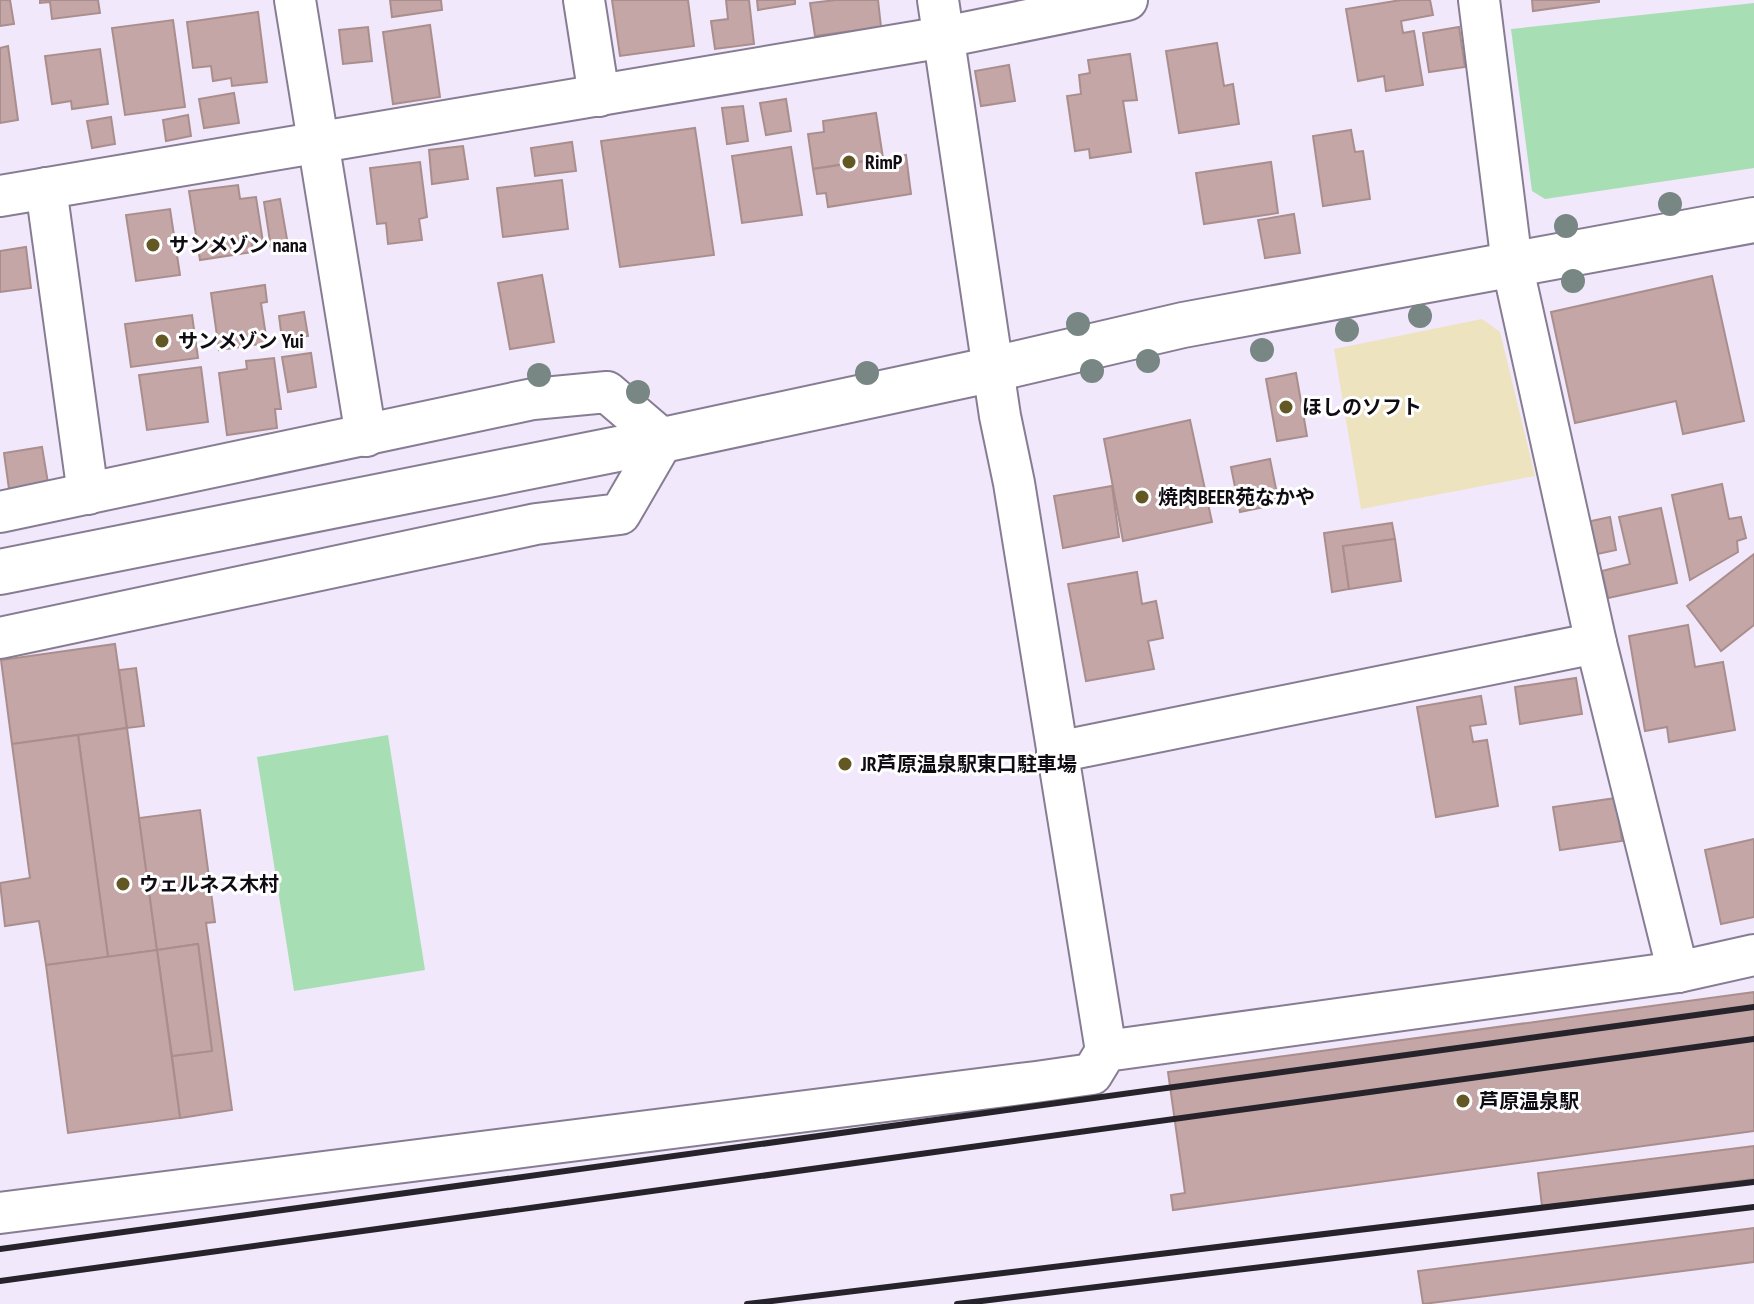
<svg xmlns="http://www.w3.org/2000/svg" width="1754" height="1304" font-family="'PT Sans Narrow','Noto Sans JP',sans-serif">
  <rect width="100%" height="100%" fill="#f1e8fc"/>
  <g fill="#a8deb4">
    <polygon points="1754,3 1754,168 1545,199 1532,191 1511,29"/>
    <polygon points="388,735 425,970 294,991 257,757"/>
  </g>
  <polygon fill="#ede3be" points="1482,319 1500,332 1535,476 1361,509 1334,349"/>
  <g fill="#c3a6a5" stroke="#aa8e8d" stroke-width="2">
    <polygon points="0,0 10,0 14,24 0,26"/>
    <polygon points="40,0 98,0 100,13 52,19 50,2 40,3"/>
    <polygon points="390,0 441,0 442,10 392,17"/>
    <polygon points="612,0 688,0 694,46 620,56"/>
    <polygon points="726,0 749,0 754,44 715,49 711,21 728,19"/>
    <polygon points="757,0 795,0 795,4 758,10"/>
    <polygon points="836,0 878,0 881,27 815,36 810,3"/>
    <polygon points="1401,0 1430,0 1433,15 1401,21 1403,33 1414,31 1423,85 1386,91 1384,76 1358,81 1346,9"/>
    <polygon points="1532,0 1599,0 1599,2 1533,11"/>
    <polygon points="258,12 267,82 232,86 231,78 213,81 211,66 193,68 187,22"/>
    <polygon points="173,20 185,107 125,115 112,28"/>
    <polygon points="430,25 440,97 393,104 383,32"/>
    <polygon points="368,27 372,61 343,64 339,30"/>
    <polygon points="1459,27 1465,67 1429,72 1423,33"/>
    <polygon points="1217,43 1224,86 1233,84 1239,124 1179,133 1166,51"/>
    <polygon points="8,46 18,120 0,123 0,48"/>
    <polygon points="100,49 108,104 72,109 71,101 52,104 45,56"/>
    <polygon points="1130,54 1137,100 1123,101 1131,152 1090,158 1089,149 1075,151 1067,96 1081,94 1079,75 1090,73 1088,60"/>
    <polygon points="1009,65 1015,101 981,106 975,71"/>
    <polygon points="234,93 239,123 204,128 199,99"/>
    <polygon points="786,99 791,131 766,135 760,103"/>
    <polygon points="743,106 748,141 727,144 722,108"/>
    <polygon points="876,113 883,158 813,169 808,134 824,132 823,121"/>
    <polygon points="188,115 191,136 166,141 163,120"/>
    <polygon points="111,117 115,144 92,148 87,121"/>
    <polygon points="695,128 714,255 620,267 601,141"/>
    <polygon points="1351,130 1355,152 1363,151 1370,199 1323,206 1313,136"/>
    <polygon points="572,142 576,171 535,176 531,148"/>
    <polygon points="463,146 468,179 432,184 429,150"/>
    <polygon points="791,147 802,215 742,223 732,156"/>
    <polygon points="906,155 911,194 828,207 826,193 817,194 813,169"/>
    <polygon points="420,162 427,217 419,219 422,240 388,244 386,223 377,224 370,168"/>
    <polygon points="1271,162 1278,213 1204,224 1196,173"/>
    <polygon points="562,180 568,229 503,237 497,188"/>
    <polygon points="238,185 240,199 256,197 263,242 252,244 253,252 200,260 189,191"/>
    <polygon points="280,199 288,245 271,248 264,202"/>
    <polygon points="170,209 180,275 136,281 126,215"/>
    <polygon points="1294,214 1300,253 1265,258 1258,220"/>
    <polygon points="26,247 31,288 0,292 0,251"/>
    <polygon points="542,275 554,342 510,349 498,283"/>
    <polygon points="1712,276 1744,421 1683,434 1676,401 1575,423 1551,312"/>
    <polygon points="265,285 267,302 261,303 267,343 219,350 211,293"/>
    <polygon points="304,312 308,336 282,339 279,316"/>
    <polygon points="192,315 198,358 131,367 125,324"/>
    <polygon points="311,353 316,387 288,392 282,357"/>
    <polygon points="274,358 281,409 275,409 277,428 227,435 219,373 247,369 246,361"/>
    <polygon points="201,367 208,422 147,430 139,375"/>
    <polygon points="1296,373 1307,436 1277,441 1266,379"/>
    <polygon points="1190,420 1212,522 1123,541 1104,439"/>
    <polygon points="42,447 48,483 9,489 4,453"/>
    <polygon points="1270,459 1279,504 1240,512 1231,467"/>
    <polygon points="1722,484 1729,519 1741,517 1746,538 1737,541 1738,552 1690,580 1672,495"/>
    <polygon points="1112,486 1119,537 1063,548 1054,496"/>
    <polygon points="1661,508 1677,583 1608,598 1602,571 1630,564 1619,517"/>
    <polygon points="1610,517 1616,550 1588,556 1582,523"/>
    <polygon points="1392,523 1395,539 1343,546 1349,589 1332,592 1324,533"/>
    <polygon points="1395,539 1401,581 1349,589 1343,546"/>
    <polygon points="1754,554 1754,625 1721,651 1687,606"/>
    <polygon points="1137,572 1142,604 1156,601 1163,638 1148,641 1154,669 1086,681 1068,584"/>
    <polygon points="1688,625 1695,667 1723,662 1735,730 1669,742 1667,727 1645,731 1629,636"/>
    <polygon points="115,644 127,728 12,744 1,660"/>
    <polygon points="136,668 144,726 127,728 119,670"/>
    <polygon points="1576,678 1582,714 1520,724 1515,687"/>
    <polygon points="1481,696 1486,724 1470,726 1473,742 1487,740 1498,806 1436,817 1417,707"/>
    <polygon points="127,728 157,950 108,957 78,735"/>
    <polygon points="78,735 108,957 46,965 39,921 5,926 0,883 30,878 12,744"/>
    <polygon points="1616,798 1622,841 1560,850 1553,807"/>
    <polygon points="200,810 215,922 206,923 232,1110 180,1118 172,1056 212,1051 198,944 157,950 139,818"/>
    <polygon points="1754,839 1754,917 1721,924 1705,850"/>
    <polygon points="198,944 212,1051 172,1056 157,950"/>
    <polygon points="157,950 180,1118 68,1133 46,965"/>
    <polygon points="1754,992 1754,1131 1173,1210 1171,1195 1185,1193 1168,1072"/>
    <polygon points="1754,1146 1754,1179 1542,1206 1538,1173"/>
    <polygon points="1754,1228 1754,1262 1423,1304 1418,1271"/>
  </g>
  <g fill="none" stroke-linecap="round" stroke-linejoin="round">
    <g stroke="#877d93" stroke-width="44">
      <g id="street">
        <polyline points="295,0 366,436"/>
        <polyline points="584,0 599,96"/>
        <polyline points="938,0 1000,416 1014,483 1106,1051"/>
        <polyline points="1479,0 1512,264 1596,643 1678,972"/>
        <polyline points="46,188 88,494"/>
        <polyline points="0,196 944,37 1127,0"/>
        <polyline points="0,512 533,399 607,392 663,440 620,514 536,524 0,638"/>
        <polyline points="1057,752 1596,643"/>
        <polyline points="0,1213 1036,1082 1092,1074 1106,1051 1678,972 1754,955"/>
      </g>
    </g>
    <g stroke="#877d93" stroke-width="48">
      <polyline id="secondary" points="0,572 663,440 994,369 1183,325 1754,220"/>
    </g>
    <use href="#street" stroke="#fff" stroke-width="40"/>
    <use href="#secondary" stroke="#fff" stroke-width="44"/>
    <g stroke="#27232b" stroke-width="6">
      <polyline points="0,1249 1754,1007"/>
      <polyline points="0,1281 1754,1039"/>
      <polyline points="747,1304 1754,1182"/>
      <polyline points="957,1304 1754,1207"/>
    </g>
  </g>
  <g fill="#788783">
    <circle cx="1670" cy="204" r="12"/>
    <circle cx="1566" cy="226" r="12"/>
    <circle cx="1573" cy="281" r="12"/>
    <circle cx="1420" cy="316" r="12"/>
    <circle cx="1078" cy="324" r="12"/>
    <circle cx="1347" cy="330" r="12"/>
    <circle cx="1262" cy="350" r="12"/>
    <circle cx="1148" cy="361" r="12"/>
    <circle cx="1092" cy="371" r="12"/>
    <circle cx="867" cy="373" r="12"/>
    <circle cx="539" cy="375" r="12"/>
    <circle cx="638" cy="392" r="12"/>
  </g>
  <g fill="#635824" stroke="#fff" stroke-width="3">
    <circle cx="849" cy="162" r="8"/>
    <circle cx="153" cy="245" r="8"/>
    <circle cx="162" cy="341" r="8"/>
    <circle cx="1286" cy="407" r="8"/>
    <circle cx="1142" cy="497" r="8"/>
    <circle cx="845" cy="764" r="8"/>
    <circle cx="123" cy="884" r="8"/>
    <circle cx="1463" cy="1101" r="8"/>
  </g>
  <g text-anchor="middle" stroke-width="6" stroke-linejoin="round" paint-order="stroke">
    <g font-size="20" font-weight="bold" fill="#100c13" stroke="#fff" text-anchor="start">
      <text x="865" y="169">RimP</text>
      <text x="169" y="252">サンメゾン nana</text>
      <text x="178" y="348">サンメゾン Yui</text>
      <text x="1302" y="414">ほしのソフト</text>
      <text x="1158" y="504">焼肉BEER苑なかや</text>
      <text x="861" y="771">JR芦原温泉駅東口駐車場</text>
      <text x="139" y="891">ウェルネス木村</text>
      <text x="1479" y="1108">芦原温泉駅</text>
    </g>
  </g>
</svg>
